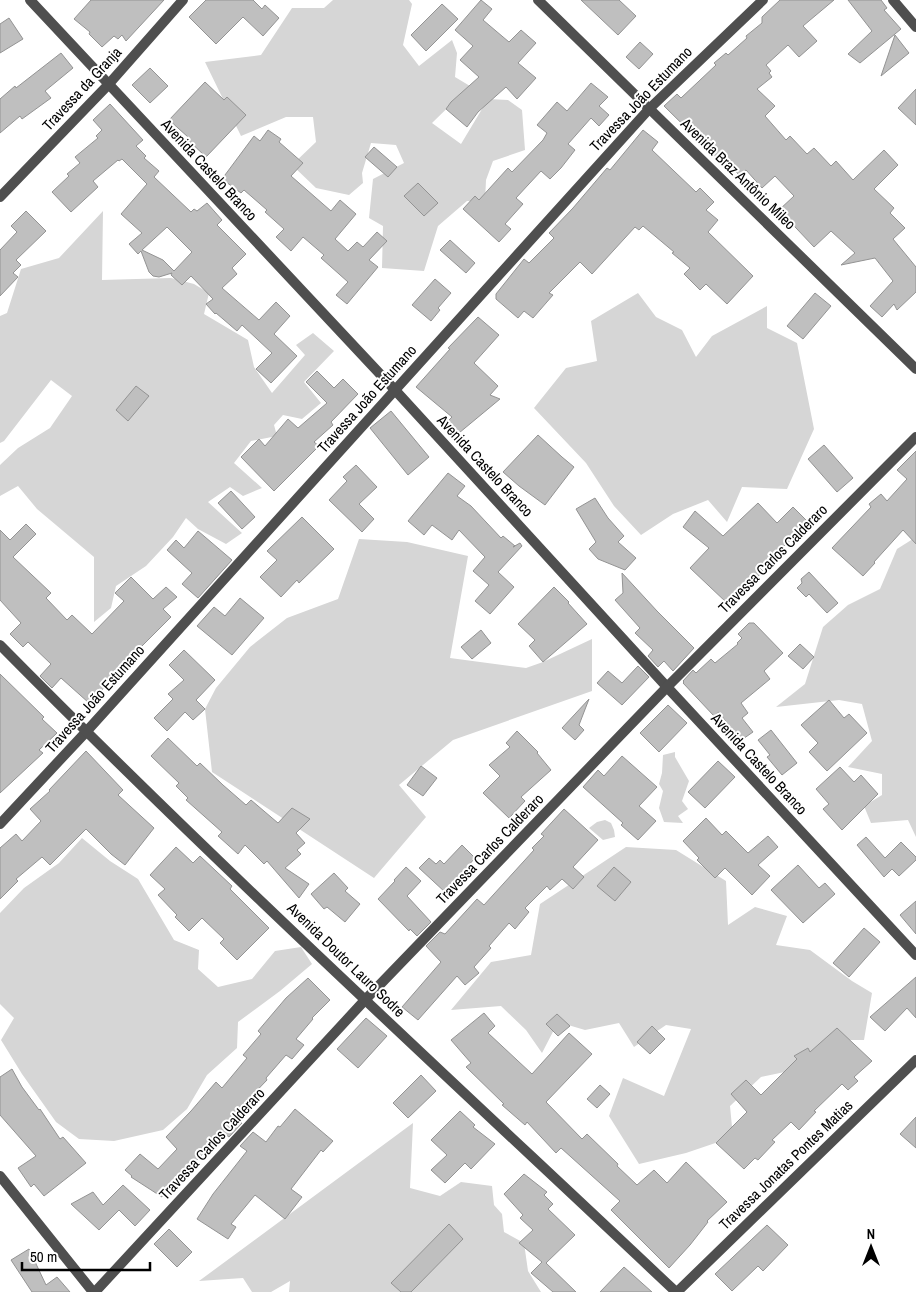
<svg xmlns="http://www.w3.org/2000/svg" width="916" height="1292" font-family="'Archivo Narrow',sans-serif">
  <rect width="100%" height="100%" fill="#fff"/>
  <g fill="#d6d6d6">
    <polygon points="333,0 409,0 412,4 403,45 419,66 452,40 457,53 455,77 470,86 432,123 461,144 488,99 508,100 522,110 525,150 493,161 486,180 485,201 467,201 438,226 424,271 382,268 383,226 369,218 373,179 404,163 396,145 371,143 362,173 363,183 349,195 316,188 292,165 316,142 313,117 286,117 241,136 205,62 261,55 292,8 324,8"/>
    <polygon points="103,211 102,280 171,278 194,284 209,293 204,314 248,340 254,367 272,393 305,355 296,345 313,333 334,351 304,382 321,403 302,419 283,415 274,425 277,436 251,441 234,463 262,488 243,496 230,487 208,502 242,533 226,544 198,529 186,518 173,537 146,566 116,586 111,608 94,622 94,557 37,509 18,486 0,496 0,465 18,448 50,428 72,396 51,380 4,441 0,443 0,316 7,313 21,269 59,258"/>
    <polygon points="638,293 656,317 682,330 696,357 712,336 767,306 767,328 797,343 814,429 787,489 742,487 727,522 708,500 673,514 641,535 614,506 586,463 534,408 566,368 597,361 591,321"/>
    <polygon points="916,537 916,837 908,820 871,823 864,806 882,795 882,774 848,767 872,741 862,704 839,700 776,707 805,684 823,627 848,605 880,589 897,549"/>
    <polygon points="359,539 407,542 468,556 450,658 526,668 543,662 592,639 592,691 453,740 399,785 426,817 374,878 212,772 205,709 216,688 250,647 287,618 338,599"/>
    <polygon points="675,752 675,757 689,781 682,801 688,809 678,816 683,823 664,822 659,808 663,791 659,784 662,773 663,755"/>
    <polygon points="605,820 611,823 614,830 615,837 603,840 589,828 597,822"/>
    <polygon points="82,838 110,861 138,879 174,940 199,950 198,969 218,987 252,979 275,951 301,947 312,964 280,991 238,1022 237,1048 207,1075 187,1109 163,1130 114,1141 79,1139 56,1122 22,1074 1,1040 14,1018 0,1004 0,913 24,888 59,863"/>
    <polygon points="626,847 676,850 726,881 728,925 755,907 787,916 776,945 810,950 852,981 872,993 864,1040 850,1040 799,1069 761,1077 730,1106 733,1137 686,1153 639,1164 609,1116 623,1078 664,1096 691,1029 666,1025 634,1047 619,1023 585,1030 558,1022 542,1053 526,1030 501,1006 451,1010 491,962 531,955 540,904"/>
    <polygon points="413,1123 410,1188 440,1196 461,1182 492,1186 494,1205 502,1214 504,1232 524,1243 528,1271 541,1292 289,1292 290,1281 271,1292 252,1292 243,1278 199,1281"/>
  </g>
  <g fill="#bfbfbf" stroke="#939393" fill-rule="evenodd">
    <polygon points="91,0 164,0 126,41 122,35 118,39 114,36 102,47 89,34 90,32 74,19"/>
    <polygon points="206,0 253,0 262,9 265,5 279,18 263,36 243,17 216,44 189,17"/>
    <polygon points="481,0 492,9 483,20 509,42 521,30 536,43 518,63 536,78 517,99 506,87 478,112 467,127 446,109 451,102 479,77 460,60 473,46 455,30"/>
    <polygon points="581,0 619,0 636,16 618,35"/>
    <polygon points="780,0 834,0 803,26 817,41 799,57 788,45 766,65 771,71 769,73 772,77 757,89 775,106 765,116 786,140 790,136 807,154 814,148 831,166 836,161 853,180 884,150 898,165 874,189 894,208 890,213 905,228 893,239 916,267 916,292 897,310 894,304 882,317 870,306 893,281 875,258 841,265 855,253 831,231 814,247 779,210 794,196 775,176 762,188 746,170 739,175 726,161 723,164 664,106 677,94 681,98 716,65 714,63 726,53 728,55 747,38 746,36 762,23 762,17"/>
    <polygon points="848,0 881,0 887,8 884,10 901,29 860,63 848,54 872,31"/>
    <polygon points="442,4 458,19 426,51 411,35"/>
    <polygon points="9,18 23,39 0,53 0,24"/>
    <polygon points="895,35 909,53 881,76"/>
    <polygon points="640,42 653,54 639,69 626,57"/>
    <polygon points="61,53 73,68 45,91 51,98 22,119 20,116 0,133 0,99 15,86 16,88"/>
    <polygon points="150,68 168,86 150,103 132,85"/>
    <polygon points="205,82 224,100 227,97 246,115 206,157 187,139 188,137 169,120"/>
    <polygon points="591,83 608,97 599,106 609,115 599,126 591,118 568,144 575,150 561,168 550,179 541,171 516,198 523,204 505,224 511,229 499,242 463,209 475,196 479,200 508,168 512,172 543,140 547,133 537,125 557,102 567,111"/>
    <polygon points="916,89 916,125 898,108"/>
    <path d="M110,104L143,140L136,146L146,156L144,158L159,171L154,177L191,212L194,209L197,211L207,203L222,220L217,225L246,254L232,268L237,274L222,288L259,320L276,302L290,316L274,334L297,356L271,383L256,369L272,353L242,325L237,331L216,313L215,314L206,304L213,299L191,276L182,285L171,275L172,273L159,277L153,276L149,272L141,251L138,254L129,244L142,233L121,214L147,184L122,159L119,161L118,160L93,181L98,187L71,212L52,192L69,176L67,174L80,163L75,157L98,138L96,136L102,130L93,120ZM167,227L192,252L174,271L163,260L142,250Z"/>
    <polygon points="268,130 281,139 279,142 303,163 291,176 331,211 340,200 356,214 335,239 348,251 357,242 363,247 377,232 387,241 369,260 378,267 347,304 336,295 348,282 321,258 324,255 303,237 291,251 276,237 284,229 265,212 267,210 244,190 241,193 222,179 254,136 260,141"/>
    <polygon points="643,130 658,142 652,150 696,192 700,188 714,202 706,210 718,220 708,232 753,276 727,304 706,284 700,290 684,274 690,268 672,253 674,252 643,226 639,230 635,227 592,274 580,262 549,293 553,295 533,318 524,311 518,318 496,299 496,294 524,259 529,263 554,238 549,233 573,208 607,168 610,170"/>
    <polygon points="374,147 397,167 388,177 365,157"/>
    <polygon points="418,183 438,203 424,216 404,196"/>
    <polygon points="26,211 46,231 16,260 21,265 13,273 18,277 0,296 0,250 17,232 11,226"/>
    <polygon points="450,240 475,263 466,273 440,250"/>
    <polygon points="435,279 451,293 438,308 440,310 431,321 412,305"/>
    <polygon points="815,293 831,306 803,339 787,326"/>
    <polygon points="478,317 499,335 474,363 498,386 490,395 500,399 459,433 447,422 452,417 416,387 450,349 448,348"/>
    <polygon points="317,371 334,388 343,379 358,394 331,422 333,425 314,442 319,446 274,491 241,457 259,439 265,446 288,419 298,428 327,403 306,382"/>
    <polygon points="136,386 149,396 128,421 116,410"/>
    <polygon points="391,411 429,457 408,475 370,428"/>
    <polygon points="538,435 562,457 574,467 545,505 519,486 503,472"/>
    <polygon points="824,445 853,478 837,492 808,459"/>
    <polygon points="916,451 916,544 903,530 874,562 875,563 863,576 832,548 871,507 869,504 881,494 887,501 907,479 897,470"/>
    <polygon points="356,465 377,487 359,504 374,519 362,532 329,500 347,481 343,477"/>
    <polygon points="448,473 465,486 457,496 471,506 501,538 503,536 515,546 513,547 520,543 522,546 498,572 514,587 490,614 475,601 489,585 473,571 485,557 459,530 452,540 432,525 424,535 408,521"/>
    <polygon points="231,491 255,517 242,529 218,503"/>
    <polygon points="595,498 608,518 624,536 618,542 636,558 625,570 598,559 589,549 596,542 576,509"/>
    <polygon points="758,503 777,523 793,507 811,525 799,538 796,535 760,568 763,571 750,585 747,582 727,603 690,568 709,548 683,527 695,511 723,536"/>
    <polygon points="302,517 334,549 299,583 297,580 281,597 260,577 277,560 267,551"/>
    <polygon points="26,524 36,534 13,557 51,593 46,598 67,620 72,615 92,634 124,601 115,593 131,577 153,599 166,587 177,597 163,609 171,617 139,649 141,651 89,703 61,678 52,688 40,676 51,664 28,642 23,647 10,634 21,623 0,600 0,530 10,540"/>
    <polygon points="198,531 232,560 198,598 182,584 192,573 167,550 176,540 184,548"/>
    <polygon points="809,572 838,603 827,613 809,594 806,597 797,588 802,583 801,579"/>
    <polygon points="622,573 657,611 694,648 673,671 664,661 658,667 648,656 653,650 635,633 640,628 615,600 623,593"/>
    <polygon points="554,587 569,602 568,603 587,624 543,662 529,646 535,640 518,624"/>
    <polygon points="240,598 264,618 232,655 197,626 214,607 225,616"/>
    <polygon points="749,623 754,623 783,653 764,671 770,679 741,703 748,713 742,718 753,732 740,741 719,712 714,716 683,683 684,682 683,681 693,670 696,673 711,659 715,663 738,644 737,643 742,638 738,634"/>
    <polygon points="481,630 491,643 472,659 461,647"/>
    <polygon points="800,644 814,657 803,669 788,656"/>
    <polygon points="184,650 215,680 196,700 205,709 193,720 185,712 167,731 154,718 173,699 168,694 184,680 169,665"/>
    <polygon points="638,666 649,677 622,705 597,683 608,671 622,683"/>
    <polygon points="0,674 44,717 42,719 57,733 39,750 43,753 0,793"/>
    <polygon points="589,699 579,725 584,730 575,740 562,728"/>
    <polygon points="829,700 844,718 849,714 867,733 827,771 809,752 818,743 801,725"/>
    <polygon points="668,705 687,723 659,752 640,733"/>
    <polygon points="771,730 797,763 782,775 767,757 770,755 758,740"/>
    <polygon points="517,731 538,752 537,753 551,770 521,797 525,801 509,818 483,793 500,776 489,765 510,747 506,743"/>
    <polygon points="168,738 197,766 200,763 223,785 246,805 251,800 278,823 292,808 310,819 296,833 305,843 297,850 301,854 285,868 309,884 299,898 267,861 264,864 245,845 238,854 218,836 222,832 186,800 188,798 176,786 179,783 151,756"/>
    <polygon points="86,751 123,790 118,795 154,828 125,865 111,854 86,829 50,865 42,857 16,879 18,881 0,899 0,848 16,834 22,841 41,821 30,809 50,791 49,790"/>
    <polygon points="622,756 657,787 639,806 656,821 638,840 621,825 623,823 583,787 598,770 604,776"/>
    <polygon points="718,761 735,777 705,808 688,792"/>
    <polygon points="421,766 437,778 423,796 407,785"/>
    <polygon points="840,767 854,782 861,775 878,794 842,830 823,809 829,804 816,789"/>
    <polygon points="564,809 598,840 573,867 584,877 573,889 562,879 550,890 547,886 525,908 529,912 515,929 509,923 489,946 491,948 474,967 479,973 465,985 457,976 418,1020 402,1007 441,962 426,946 440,932 445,934 477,899 484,905 534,850 532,848 544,836 541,834"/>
    <polygon points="706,818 722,835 726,831 748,853 768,836 778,847 758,865 770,876 752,895 725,868 715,878 697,860 699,858 683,841"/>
    <polygon points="866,837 885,858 901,842 916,857 916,860 899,876 892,869 884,877 857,845"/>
    <polygon points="462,845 475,858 458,877 460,879 446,893 419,868 429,858 436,864 440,860 444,864"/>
    <polygon points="176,847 193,863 200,856 232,886 230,889 269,928 237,960 220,943 224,939 202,918 189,931 175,917 177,915 158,895 165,889 150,875"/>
    <polygon points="798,865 819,888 825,883 835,894 803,923 771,890"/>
    <polygon points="406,867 421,881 407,896 431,922 417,936 410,929 409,931 378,899 395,881 394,880"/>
    <polygon points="614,867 631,882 615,901 597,886"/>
    <polygon points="334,873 348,888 345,891 360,904 345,922 327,907 324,909 311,894"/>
    <polygon points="916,901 916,934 900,915"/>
    <polygon points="864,928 880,942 849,977 833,963"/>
    <polygon points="916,977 916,1018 907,1008 885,1031 870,1017"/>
    <polygon points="308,978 330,1000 312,1018 313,1019 296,1039 304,1045 292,1059 286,1055 266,1078 267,1080 242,1106 246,1109 236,1119 242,1123 229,1137 226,1135 210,1152 208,1149 193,1164 191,1162 172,1182 174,1183 162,1197 131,1177 132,1176 125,1170 140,1154 158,1169 177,1149 166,1137 191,1111 216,1082 222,1088 247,1058 243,1055 261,1034 258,1031 286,998"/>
    <polygon points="484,1013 495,1026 488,1033 532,1074 569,1033 592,1054 546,1102 582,1139 587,1134 618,1164 617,1166 637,1185 654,1170 667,1183 686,1162 727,1202 707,1221 708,1222 690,1245 669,1268 611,1210 620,1201 561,1148 556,1153 527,1122 525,1125 502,1105 504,1104 466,1067 471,1063 451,1040"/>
    <polygon points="557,1014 570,1026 558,1036 546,1024"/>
    <polygon points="366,1018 387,1036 358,1068 337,1049"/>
    <polygon points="652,1026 665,1039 650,1054 637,1042"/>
    <polygon points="837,1028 872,1061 854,1077 858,1081 848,1090 842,1084 814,1111 816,1112 799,1130 791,1122 772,1140 775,1142 758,1160 755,1158 744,1169 716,1143 747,1112 731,1094 746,1080 761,1095 797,1059 794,1056 808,1048 810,1052"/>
    <polygon points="12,1069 22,1087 39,1110 40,1109 60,1139 63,1137 86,1163 44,1196 34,1184 31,1187 18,1168 36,1156 0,1115 0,1077"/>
    <polygon points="421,1075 436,1091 408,1118 393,1103"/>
    <polygon points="600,1085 610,1094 597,1108 587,1099"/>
    <polygon points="295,1109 333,1141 323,1152 321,1150 291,1189 302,1197 285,1219 255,1195 231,1224 236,1227 228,1239 197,1219 213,1194 247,1151 240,1146 253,1132 266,1142 278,1126 280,1127"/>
    <polygon points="460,1111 475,1125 473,1127 495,1144 471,1169 465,1163 445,1183 431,1170 447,1155 431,1140"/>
    <polygon points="916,1117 916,1148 900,1134"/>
    <polygon points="524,1174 547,1192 544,1195 553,1204 548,1209 575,1235 546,1263 576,1292 553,1292 531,1273 542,1262 519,1243 533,1230 520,1218 523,1215 504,1194"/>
    <polygon points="123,1185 150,1210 135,1226 119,1210 99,1230 71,1204 93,1192 103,1205"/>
    <polygon points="449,1224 463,1239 411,1292 401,1292 391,1283"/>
    <polygon points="767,1225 788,1245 763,1271 758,1266 732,1291 715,1274"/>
    <polygon points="169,1229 192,1252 177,1267 154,1244"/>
    <polygon points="29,1249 46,1285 57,1277 70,1292 32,1292 11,1260"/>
    <polygon points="624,1267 652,1292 600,1292"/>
  </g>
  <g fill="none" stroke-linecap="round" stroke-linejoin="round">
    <g stroke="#4f4f4f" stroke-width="10">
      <polyline points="30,0 395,390 667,687 916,955"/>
      <polyline points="538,0 916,369"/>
      <polyline points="893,0 916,27"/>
      <polyline points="0,197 108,85 183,0"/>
      <polyline points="0,824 86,732 650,108 763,0"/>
      <polyline points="0,1176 93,1292"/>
      <polyline points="95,1292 365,1000 667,687 916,437"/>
      <polyline points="677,1292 916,1060"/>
    </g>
    <path stroke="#4f4f4f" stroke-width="10" d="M0,645C219,867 449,1078 676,1292"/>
  </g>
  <g text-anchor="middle" stroke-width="4" stroke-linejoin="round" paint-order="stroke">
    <g font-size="15" fill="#000" stroke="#fff">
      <text transform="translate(82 89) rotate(-47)" y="5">Travessa da Granja</text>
      <text transform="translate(641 99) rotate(-46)" y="5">Travessa João Estumano</text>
      <text transform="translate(209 170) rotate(47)" y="5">Avenida Castelo Branco</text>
      <text transform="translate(738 174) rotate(44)" y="5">Avenida Braz Antônio Mileo</text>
      <text transform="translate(367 399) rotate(-48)" y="5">Travessa João Estumano</text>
      <text transform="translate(485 466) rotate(47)" y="5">Avenida Castelo Branco</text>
      <text transform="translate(773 559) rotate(-45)" y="5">Travessa Carlos Calderaro</text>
      <text transform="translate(95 699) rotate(-48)" y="5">Travessa João Estumano</text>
      <text transform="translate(759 764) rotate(47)" y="5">Avenida Castelo Branco</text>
      <text transform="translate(490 849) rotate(-46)" y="5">Travessa Carlos Calderaro</text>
      <text transform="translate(346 960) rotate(44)" y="5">Avenida Doutor Lauro Sodre</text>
      <text transform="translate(212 1144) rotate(-47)" y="5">Travessa Carlos Calderaro</text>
      <text transform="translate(786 1165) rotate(-44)" y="5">Travessa Jonatas Pontes Matias</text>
    </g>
  </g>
  <g transform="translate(871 1247)" stroke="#ffffff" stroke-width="4" paint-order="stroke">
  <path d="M0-4L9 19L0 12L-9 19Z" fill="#000000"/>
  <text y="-8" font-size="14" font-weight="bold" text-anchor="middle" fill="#000000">N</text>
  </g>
  <path d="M22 1262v8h128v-8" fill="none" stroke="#000000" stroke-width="2.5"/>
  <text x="30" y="1262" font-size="15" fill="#000000" stroke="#ffffff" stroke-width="4" paint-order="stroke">50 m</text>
</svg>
